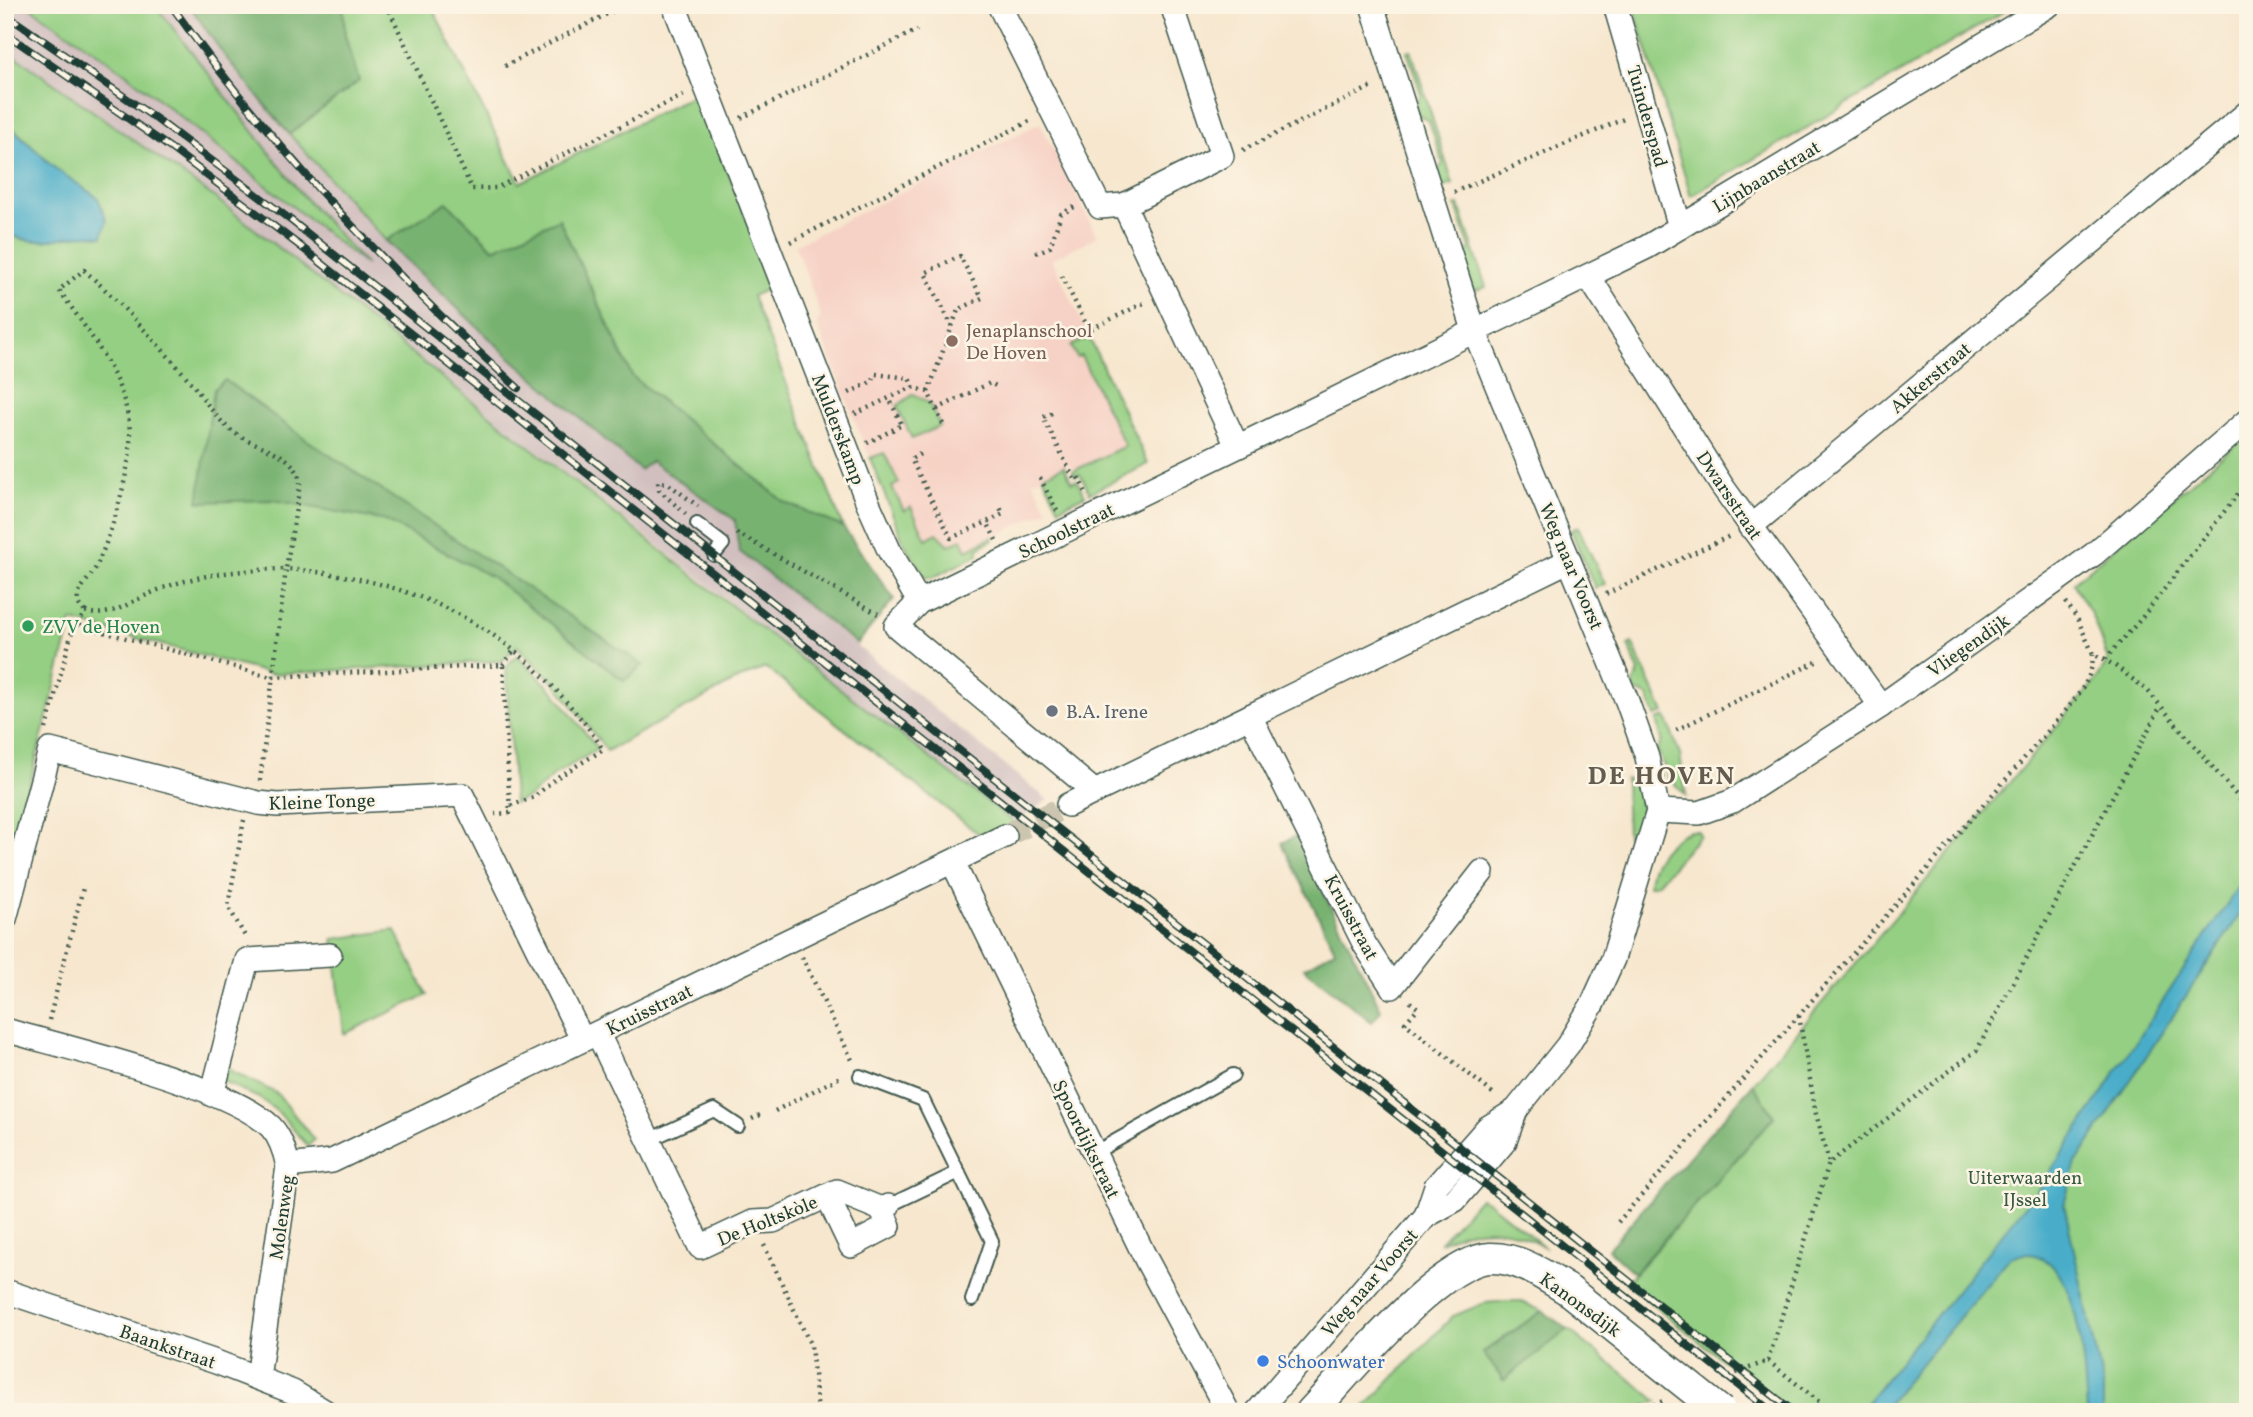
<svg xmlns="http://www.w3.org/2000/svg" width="2253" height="1417" font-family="Vollkorn,serif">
  <rect width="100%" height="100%" fill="#fcf5e5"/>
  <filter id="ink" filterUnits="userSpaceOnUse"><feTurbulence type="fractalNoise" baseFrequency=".0143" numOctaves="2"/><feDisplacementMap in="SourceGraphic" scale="14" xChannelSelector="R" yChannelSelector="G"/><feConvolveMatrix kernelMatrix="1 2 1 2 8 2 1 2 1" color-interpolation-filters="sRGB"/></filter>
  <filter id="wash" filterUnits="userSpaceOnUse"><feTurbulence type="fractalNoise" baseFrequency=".00686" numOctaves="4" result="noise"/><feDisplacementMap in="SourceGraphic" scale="28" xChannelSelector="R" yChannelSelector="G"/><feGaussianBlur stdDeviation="1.57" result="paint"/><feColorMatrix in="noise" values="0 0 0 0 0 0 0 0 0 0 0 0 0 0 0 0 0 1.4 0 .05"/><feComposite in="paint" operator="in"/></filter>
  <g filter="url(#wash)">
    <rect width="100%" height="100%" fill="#f7e7cf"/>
    <polygon fill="#f6d1c5" points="1040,123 1097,236 1052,259 1089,337 1072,345 1081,356 1125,446 1073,471 1069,464 1033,481 1048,510 930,568 866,449 817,324 821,315 795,245"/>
    <polygon fill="#d1bfbf" points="5,5 27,5 123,71 360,260 304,197 155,5 189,5 224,55 386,241 640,470 651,460 735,520 739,551 1048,800 1015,823 1000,814 214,197 5,49"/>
    <g fill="#95cf83" stroke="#5a865c" stroke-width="2">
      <polygon points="27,5 155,5 304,197 366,265 123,71"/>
      <polygon points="343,5 431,5 520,183 697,93 773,287 752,296 843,527 784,502 632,376 559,219 494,249 447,202 386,241 289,134 359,81 345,36"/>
      <polygon points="1633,5 2015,5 1691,196"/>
      <path d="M5,49L214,197L701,582L1015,823L984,838L766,668L740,678L607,751L558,687L517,646L502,661L272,674L72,621L5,878V233C48,252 62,230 102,236L98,198L56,169L13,128L5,126Z"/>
      <polygon points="1411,50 1453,184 1441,188 1436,174 1443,163 1429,121 1418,115 1414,105 1421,94 1407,51"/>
      <polygon points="1459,205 1486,287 1473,291 1463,260 1470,249 1456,206"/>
      <polygon points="1089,337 1148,464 1090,493 1080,474 1075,476 1073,471 1125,446 1081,356 1077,358 1071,346"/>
      <polygon points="914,394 929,403 940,426 912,439 897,406"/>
      <polygon points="2248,434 2248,1412 1788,1412 1626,1283 1774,1117 1753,1084 2098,678 2108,660 2091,613 2073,583"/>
      <polygon points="884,453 899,483 892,487 904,511 911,507 926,539 937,533 949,545 962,539 967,550 992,537 993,540 978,548 978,555 932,578 925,577 904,543 870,458"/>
      <polygon points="1064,466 1072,482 1077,480 1085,495 1059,508 1043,476"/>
      <polygon points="1578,527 1605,584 1595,588 1571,530"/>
      <polygon points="1632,643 1664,713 1655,716 1648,696 1635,691 1633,684 1639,672 1628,645"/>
      <polygon points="517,655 554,692 598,749 556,774 529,797 514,803 506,667"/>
      <polygon points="1666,717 1680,755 1686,795 1669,779 1659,753 1656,753 1662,740 1657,720"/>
      <path d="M1625,779H1638C1644,797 1644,816 1639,835L1627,836Z"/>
      <path d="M1689,831H1698L1700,835L1657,884L1649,886C1649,862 1667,840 1689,831Z"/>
      <polygon points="395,930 427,995 344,1034 333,939"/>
      <polygon points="226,1068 278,1094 314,1140 308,1146 279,1113 261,1099 222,1081"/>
      <path d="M1480,1198L1487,1201L1546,1248C1510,1225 1477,1223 1439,1243Z"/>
      <polygon points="1509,1301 1519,1301 1542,1311 1483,1352 1503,1380 1568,1329 1657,1401 1627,1412 1360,1412 1453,1316 1485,1303"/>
    </g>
    <g fill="#78b271" stroke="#4c7852" stroke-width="2">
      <polygon points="189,5 343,5 345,36 359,81 289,134 224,55"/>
      <polygon points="447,202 494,249 559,219 632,376 784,502 843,527 894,599 857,644 739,551 735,520 651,461 640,470 502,350 386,241"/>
      <polygon points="225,380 304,438 643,665 624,681 492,577 386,521 273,500 198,502 214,389"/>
      <polygon points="1296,836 1381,1010 1372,1022 1304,968 1335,950 1282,843"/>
      <polygon points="1753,1084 1774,1117 1634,1273 1608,1249"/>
      <polygon points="1542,1311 1568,1329 1504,1380 1483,1353"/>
    </g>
    <g fill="#4aadc9" stroke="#34757e" stroke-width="2">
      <path d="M5,126L12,128L56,169L98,198L107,222L102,236C62,230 48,252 5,233Z"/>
      <path d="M2248,872V902L2076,1163L2064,1204L2103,1384V1412H2087C2084,1369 2080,1232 2010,1257L1881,1412H1871L1868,1401L2040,1187Z"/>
    </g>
  </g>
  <g filter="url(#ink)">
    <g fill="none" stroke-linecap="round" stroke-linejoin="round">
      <polyline stroke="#ccc5b0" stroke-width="23" stroke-dasharray="23 11" stroke-linecap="butt" points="1005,836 1068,805"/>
      <g stroke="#3f564b" stroke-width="16">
        <g id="service">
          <polyline points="697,524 723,544 714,555"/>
          <polyline points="860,1076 923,1100 992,1241 972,1300"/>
          <polyline points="649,1140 714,1110 738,1126"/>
          <polyline points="1094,1153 1233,1075"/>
          <polyline points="888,1206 959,1172"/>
        </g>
      </g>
      <g stroke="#3f564b" stroke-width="26">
        <g id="minor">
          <polyline points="674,5 868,503 889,550 919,602"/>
          <polyline points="999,5 1100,207 1124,205"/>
          <polyline points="1172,5 1222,156 1124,205 1237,446"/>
          <polyline points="1372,5 1474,330 1627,701 1647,757 1658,811 1613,959 1592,1005 1568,1045 1516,1110 1487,1128 1436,1186 1426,1216"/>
          <polyline points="1615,5 1680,227"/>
          <polyline points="1589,277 1722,486 1881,706"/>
          <polyline points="1750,527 2248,112"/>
          <polyline points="1250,716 1568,561"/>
          <polyline points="1095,792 896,626 919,602 1647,247 2049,5"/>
          <polyline points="1068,805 1250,716 1365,945 1392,987 1482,872"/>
          <polyline points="1658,811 1699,813 1733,801 1881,706 2094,554 2248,420"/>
          <polyline points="953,863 1146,1259 1228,1412"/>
          <polyline points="5,919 50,750 258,803 278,805 462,795 582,1039"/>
          <path d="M5,1030C67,1048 229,1085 271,1127C281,1138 285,1152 288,1166L258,1378"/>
          <polyline points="598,1034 700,1247 753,1222 773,1221 837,1191 881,1209 888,1206"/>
          <polyline points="212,1095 247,960 330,955"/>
          <polyline points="288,1166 332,1161 1005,836"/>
          <polyline points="827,1196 851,1246 889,1226 881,1209"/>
          <polyline points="5,1291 216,1362 293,1392 326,1412"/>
          <polyline points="1257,1412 1426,1216 1455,1200 1505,1141 1516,1110"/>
        </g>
      </g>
      <g stroke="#3f564b" stroke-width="33">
        <path id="tertiary" d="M1311,1412C1348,1373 1440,1260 1490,1258C1519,1257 1545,1276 1568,1290"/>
      </g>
      <g stroke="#3f564b" stroke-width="4.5" stroke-dasharray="2 5" stroke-linecap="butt">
        <polyline points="387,5 472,189 496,188 686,94"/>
        <polyline points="505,66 625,5"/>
        <polyline points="741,118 917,30"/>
        <polyline points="1243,150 1373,86"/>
        <polyline points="1454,192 1626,118"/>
        <polyline points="790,242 1032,120"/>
        <polyline points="1036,253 1050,247 1061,214 1076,206"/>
        <polyline points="1062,276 1089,330 1144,303"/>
        <polyline points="913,387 928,392 943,424"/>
        <polyline points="928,392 958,310 982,298 960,256 925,273 952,326"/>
        <polyline points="849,393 873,381 875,374 909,378 913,387 889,398"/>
        <polyline points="937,409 990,383 998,387"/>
        <polyline points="1052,413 1043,417 1074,479 1078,477 1088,496"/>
        <polyline points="855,414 889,398 902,425 867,443"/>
        <polyline points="920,454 911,459 951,538 987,522"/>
        <polyline points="1040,478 1057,511"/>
        <polyline points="686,514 659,490 658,482 667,483 698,506"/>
        <polyline points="737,533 878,614"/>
        <polyline points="996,540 987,522 1003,514 999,505"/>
        <polyline points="1606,594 1732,535"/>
        <polyline points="2066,602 2077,618 2093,654 2114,665 2148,691 2248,809"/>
        <path d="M79,625L84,611C80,607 77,603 78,597C80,586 92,576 97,565C111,534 122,497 128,463C141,397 95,341 59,290L84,270C120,302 152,338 184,374C200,392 213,416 232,431C254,448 298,451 300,484L286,569C239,570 192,574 149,594C128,603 107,620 84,611"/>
        <polyline points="2105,659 2141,619 2248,481"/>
        <polyline points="503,665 515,649"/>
        <polyline points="46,729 74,624 271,677 503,665 510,813 495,814"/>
        <polyline points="1676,730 1820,660"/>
        <path d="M260,781L286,569C395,576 493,615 564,699C578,715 592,731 603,750L556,778L534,797L510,806"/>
        <polyline points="244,820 228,906 246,938"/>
        <polyline points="802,957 853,1062"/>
        <polyline points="1410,1002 1418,1008 1405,1023 1495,1095"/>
        <polyline points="1799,1016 1816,1114 1829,1163"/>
        <polyline points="49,1020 83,888"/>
        <polyline points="775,1111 842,1076"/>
        <polyline points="752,1119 764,1113"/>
        <path d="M1618,1222L2063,714C2078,695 2093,679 2093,654"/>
        <polyline points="764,1245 811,1346 818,1412"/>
        <polyline points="1768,1361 1829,1163 1977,1050 2161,706"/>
        <polyline points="1768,1361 1832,1412"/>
        <polyline points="1723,1378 1768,1361"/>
        <polyline points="1634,1412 1666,1400"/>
      </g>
      <use href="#service" stroke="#fff" stroke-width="12"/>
      <use href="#minor" stroke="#fff" stroke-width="23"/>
      <use href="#tertiary" stroke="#fff" stroke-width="30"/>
      <g stroke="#1f3d34" stroke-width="8">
        <g id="rail">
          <path d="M171,5C271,147 390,272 518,388"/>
          <polyline points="5,14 155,118 288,218 1794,1412"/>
          <polyline points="5,33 172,149 300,246 1772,1412"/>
        </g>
      </g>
      <use href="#rail" stroke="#fcf5e5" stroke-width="5" stroke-dasharray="16" stroke-linecap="butt"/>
      <g stroke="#3f564b" stroke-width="33" stroke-linecap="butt">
        <polyline id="tertiary-bridge" points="1568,1290 1721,1412"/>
      </g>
      <use href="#tertiary-bridge" stroke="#fff" stroke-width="30"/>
    </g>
  </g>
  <circle fill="#8d6e63" stroke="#fcf5e5" stroke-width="2.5" cx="952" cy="341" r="7"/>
  <circle fill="#2e9e5b" stroke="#fcf5e5" stroke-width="2.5" cx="28" cy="626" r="7"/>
  <circle fill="#6b7280" stroke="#fcf5e5" stroke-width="2.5" cx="1052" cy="711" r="7"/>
  <circle fill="#3f7fe0" stroke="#fcf5e5" stroke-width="2.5" cx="1263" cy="1361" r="7"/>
  <g text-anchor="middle" stroke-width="5" stroke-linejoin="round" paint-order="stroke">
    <g font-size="19" fill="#1f3d34" stroke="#fcf5e5">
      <text transform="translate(1648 116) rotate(74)" y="7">Tuinderspad</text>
      <text transform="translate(1766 176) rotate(-31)" y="7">Lijnbaanstraat</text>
      <text transform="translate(1930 377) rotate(-40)" y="7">Akkerstraat</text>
      <text transform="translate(839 429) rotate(69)" y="7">Mulderskamp</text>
      <text transform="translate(1730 495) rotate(56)" y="7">Dwarsstraat</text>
      <text transform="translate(1066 530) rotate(-26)" y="7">Schoolstraat</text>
      <text transform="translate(1572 566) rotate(67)" y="7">Weg naar Voorst</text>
      <text transform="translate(1968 645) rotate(-35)" y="7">Vliegendijk</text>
      <text transform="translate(322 801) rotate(-2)" y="7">Kleine Tonge</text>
      <text transform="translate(1352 917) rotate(62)" y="7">Kruisstraat</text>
      <text transform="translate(649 1009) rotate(-26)" y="7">Kruisstraat</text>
      <text transform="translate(1087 1139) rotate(64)" y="7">Spoordijkstraat</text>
      <text transform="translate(281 1217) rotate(-82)" y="7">Molenweg</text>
      <text transform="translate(767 1220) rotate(-22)" y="7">De Holtskòle</text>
      <text transform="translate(1369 1282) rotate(-49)" y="7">Weg naar Voorst</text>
      <text transform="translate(1581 1304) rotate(36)" y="7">Kanonsdijk</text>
      <text transform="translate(168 1346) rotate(19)" y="7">Baankstraat</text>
    </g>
    <g font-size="19" fill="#785e54" stroke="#fcf5e5" text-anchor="start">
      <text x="966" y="337">Jenaplanschool<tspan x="966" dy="22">De Hoven</tspan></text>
    </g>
    <g font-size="19" fill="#27864d" stroke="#fcf5e5" text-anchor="start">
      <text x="42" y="633">ZVV de Hoven</text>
    </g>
    <g font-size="19" fill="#5b616d" stroke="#fcf5e5" text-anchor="start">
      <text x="1066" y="718">B.A. Irene</text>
    </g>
    <g font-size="19" fill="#375a44" stroke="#fcf5e5">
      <text x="2025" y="1184">Uiterwaarden<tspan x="2025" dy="22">IJssel</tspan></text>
    </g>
    <g font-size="19" fill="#366cbe" stroke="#fcf5e5" text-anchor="start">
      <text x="1277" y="1368">Schoonwater</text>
    </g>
    <g font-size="26" font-weight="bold" letter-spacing="2" fill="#645c4f" stroke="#fcf5e5">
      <text x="1662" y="784">DE HOVEN</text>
    </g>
  </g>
  <rect width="2253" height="1417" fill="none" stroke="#fcf5e5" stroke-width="28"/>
</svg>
